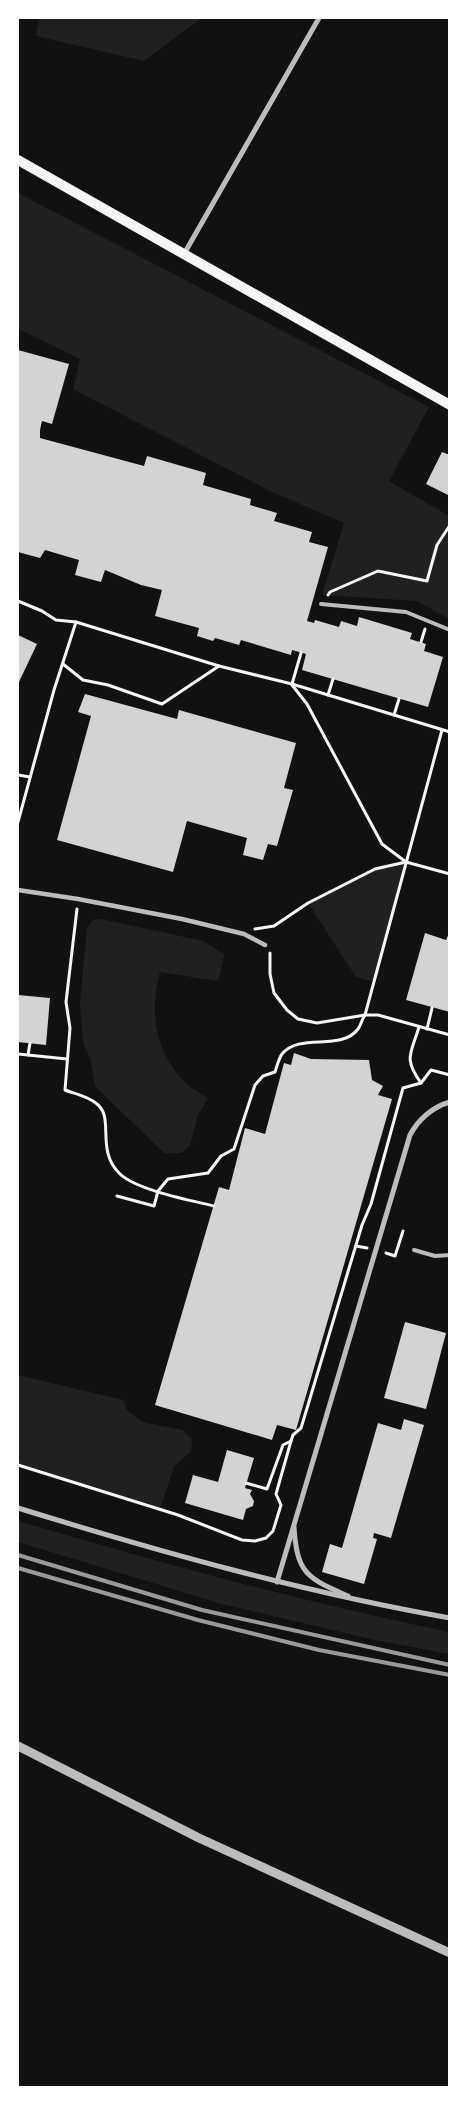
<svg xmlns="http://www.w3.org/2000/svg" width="467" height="2105" font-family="'DM Sans',sans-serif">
  <rect width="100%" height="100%" fill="#111"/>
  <g fill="#202020">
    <polygon points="40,18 201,18 144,61 36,36"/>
    <polygon points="18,193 429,407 389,481 449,516 449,619 417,601 322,595 344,523 270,491 73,389 80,359 18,329"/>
    <polygon points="406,862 374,982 356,977 308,903 375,869"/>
    <path d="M101,919L203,941L224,954L223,962L218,981L160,972C149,1011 155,1053 186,1083C192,1089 201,1093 208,1098L197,1117L190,1145L181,1153H164L95,1086L90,1058L83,1043L80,1003L87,928L92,920Z"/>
    <polygon points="18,1375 123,1400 127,1410 142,1422 183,1430 192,1440 191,1451 174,1467 160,1510 18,1465"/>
    <path d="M18,1521C161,1563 303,1602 449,1632V1654L375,1640L222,1604L18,1542Z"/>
  </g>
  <g fill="#d3d3d3">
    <polygon points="18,350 69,364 52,424 42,421 40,430 40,438 144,466 147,456 206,473 203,485 251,499 250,505 277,513 274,521 312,532 309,542 328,547 307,621 314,623 315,620 339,627 341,621 357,626 359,617 412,633 410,639 426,644 424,651 443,657 428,707 302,670 306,654 292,650 291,655 241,640 239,645 215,638 213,641 197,636 199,628 155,616 162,590 141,585 105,570 101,582 75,575 79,560 45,550 40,558 18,552"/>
    <polygon points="442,452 450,455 450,496 426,484"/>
    <polygon points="18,635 37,644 18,684"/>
    <polygon points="85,694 177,719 179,710 296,743 284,788 293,790 277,846 268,844 263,860 243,855 247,838 187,821 173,872 57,840 91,716 78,712"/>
    <polygon points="450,931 450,1012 406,1000 425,933 446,940"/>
    <polygon points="18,995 50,998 46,1045 18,1042"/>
    <polygon points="294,1053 311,1059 369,1060 372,1080 383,1086 378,1095 392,1099 296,1430 277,1425 272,1440 155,1405 219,1187 229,1190 245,1128 265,1134 284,1063 291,1065"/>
    <polygon points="405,1322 446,1333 426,1409 384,1398"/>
    <polygon points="404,1419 424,1425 391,1538 374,1533 373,1538 377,1539 364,1584 322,1572 330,1544 342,1548 378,1423 401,1430"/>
    <polygon points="227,1450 254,1458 245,1488 252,1490 250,1494 254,1501 253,1506 246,1509 243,1520 185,1503 193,1475 218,1482"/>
  </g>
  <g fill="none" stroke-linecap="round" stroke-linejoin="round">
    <g stroke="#f5f5f5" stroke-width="3">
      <polyline points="328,595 330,592 378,571 427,581 437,545 450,525"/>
      <polyline points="18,601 42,611 56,620 76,622 54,690 18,822"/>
      <polyline points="421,642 425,629"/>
      <polyline points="63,664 83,680 108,685 162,704 219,666 76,622"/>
      <polyline points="219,666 292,684 450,732"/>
      <polyline points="292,684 301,653"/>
      <polyline points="292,685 307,704 382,844 406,862"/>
      <polyline points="328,695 333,679"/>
      <polyline points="394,715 399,699"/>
      <polyline points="18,775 30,777"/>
      <path d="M77,909L66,1002L70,1028L65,1090C75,1094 88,1096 97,1104C115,1118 95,1150 120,1174C137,1190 189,1200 214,1206"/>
      <polyline points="255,929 274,926 308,903 375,869 406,862 450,874"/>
      <polyline points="270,953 270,974 274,993 287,1010 298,1019 317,1023 365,1015 378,1015 450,1035"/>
      <path d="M419,1027C411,1054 403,1058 421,1083"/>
      <polyline points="427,1029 432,1008"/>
      <polyline points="18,1054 67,1059"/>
      <polyline points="28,1055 30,1043"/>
      <path d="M117,1196L154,1206L158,1191L168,1179L208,1173L221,1156L234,1149L255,1085L263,1076L275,1072C277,1066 279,1058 282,1054C300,1032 341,1052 358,1029C361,1025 362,1019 365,1015L442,730"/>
      <polyline points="356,1246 367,1248"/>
      <polyline points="386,1253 395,1256 403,1231"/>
      <polyline points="18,1465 178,1515 242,1540 255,1541 266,1538 273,1531 281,1505 276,1494 291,1441 293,1435 301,1428 308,1405 362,1225 371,1204 403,1088 421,1083 431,1070 450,1075"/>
      <polyline points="246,1483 267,1489 283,1445 291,1441"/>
    </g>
    <g stroke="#bcbcbc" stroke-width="4">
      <polyline points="321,604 406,612 450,630"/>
      <polyline points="414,1250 435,1256 450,1255"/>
    </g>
    <polyline stroke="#bcbcbc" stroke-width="4.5" points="18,890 78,899 182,919 244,934 265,945"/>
    <g stroke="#bcbcbc" stroke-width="5">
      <polyline points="184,254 319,18"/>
      <path d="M18,1508C160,1552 303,1592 450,1618"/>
      <path d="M294,1527C297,1575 308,1578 348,1596"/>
      <path d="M277,1582L410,1135C418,1120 432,1107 450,1102"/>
    </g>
    <polyline stroke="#bcbcbc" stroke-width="9" points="18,1746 199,1838 450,1953"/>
    <polyline stroke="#f5f5f5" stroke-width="10" points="18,160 450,405"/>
    <g stroke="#9a9a9a" stroke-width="4">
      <polyline points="18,1555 202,1610 450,1665"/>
      <polyline points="18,1568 198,1620 319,1650 450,1675"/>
    </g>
  </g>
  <rect width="467" height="2105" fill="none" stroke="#ffffff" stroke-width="38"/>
</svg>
